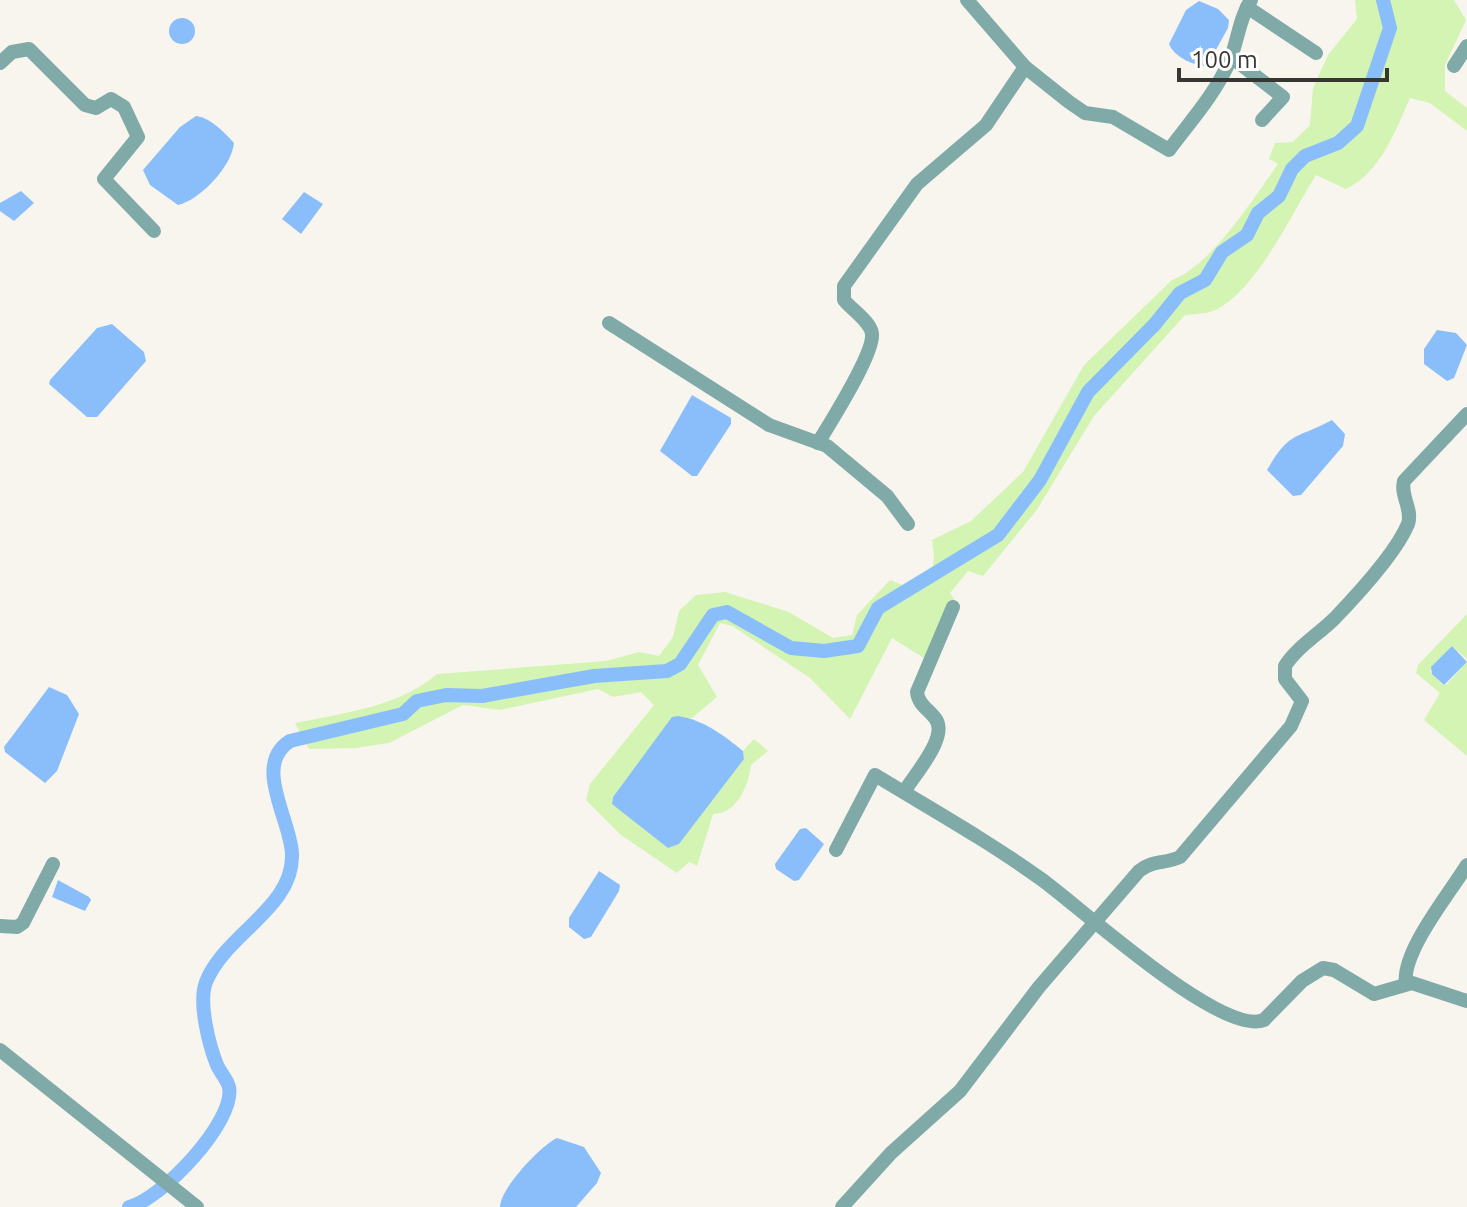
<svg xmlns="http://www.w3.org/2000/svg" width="1467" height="1207" font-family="Ubuntu,sans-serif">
  <rect width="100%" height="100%" fill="#f8f5ee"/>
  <g fill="#d3f4b3">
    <path d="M1355,0H1454L1466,20L1445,65V91L1467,108V131L1430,103L1410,98C1396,130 1380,173 1346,189L1316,175C1292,213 1253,298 1210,312C1202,314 1192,314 1185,315L1094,416L1036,511L983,576L968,571L950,593L958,605L927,660L892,638L850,719L810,678L732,626L720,623L698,665L717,697L692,718H672L613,797L612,804L679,844L744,759L743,751L754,739L768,751L751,765C748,786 738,813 713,814L697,866L689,862L677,873L621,835L586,800L590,784L654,705L641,692L613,697L598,689L500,710L463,705L389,743L356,748L309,749L295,723C344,713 398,707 437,674L606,661L639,652L659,656L673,637L679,611L696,595L725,592L789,612L833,638L852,635L857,615L890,580L917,591L931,581L934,557L932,540L971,521L1023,472L1084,365L1172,280C1212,265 1253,199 1278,164L1269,159L1275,143L1293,142L1310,125L1313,88L1328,55L1357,19Z"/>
    <polygon points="1467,614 1467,659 1452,646 1430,671 1443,685 1447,684 1467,662 1467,756 1424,720 1440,693 1416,673 1418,665"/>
  </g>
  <g fill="#8abefa">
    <path d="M1199,1L1218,9L1229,20L1228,28L1207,66C1194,66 1174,57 1169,44L1186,10Z"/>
    <circle cx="182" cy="31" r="13"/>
    <path d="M196,116C211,118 224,132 234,143C232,166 200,200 178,205L150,185L143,170L180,127Z"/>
    <polygon points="21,191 34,203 14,221 0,211 0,203"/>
    <polygon points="304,192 323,204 301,234 282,219"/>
    <polygon points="112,324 144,352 146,361 97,417 87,417 49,384 50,380 97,328"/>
    <polygon points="1437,330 1456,333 1467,345 1454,378 1447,381 1424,364 1424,349"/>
    <polygon points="692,395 731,418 731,424 697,476 692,476 660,451"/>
    <path d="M1332,420L1345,434L1343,446L1301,495L1293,496L1267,470C1290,430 1295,440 1332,420Z"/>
    <polygon points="1452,646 1467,662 1444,685 1432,674 1431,667"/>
    <polygon points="49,687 67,695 79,714 57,771 45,783 5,752 4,747"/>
    <path d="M678,716C704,720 723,735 743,751L744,759L679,844L668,848L612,804L613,797L672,717Z"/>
    <polygon points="806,828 824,844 799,880 794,881 776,869 775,864 800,829"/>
    <polygon points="599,871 620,885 619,891 591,937 584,939 569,927 569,918"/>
    <polygon points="58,880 89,897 91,900 85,911 52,897"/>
    <path d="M557,1138L584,1147L601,1173L597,1183L576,1207H500C500,1189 540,1146 557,1138Z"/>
  </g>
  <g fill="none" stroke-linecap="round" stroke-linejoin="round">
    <path stroke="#8abefa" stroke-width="14" d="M129,1207C161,1200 236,1121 229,1087C227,1079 220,1072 217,1065C209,1045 198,1002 206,982C225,934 294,908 292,854C291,820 252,765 290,741L403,714L417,701L446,695L482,696L594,676L667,671L680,664L713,615L727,612L791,648L824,651L858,646L878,608L998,535L1040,480L1088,392L1155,324L1180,293L1205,280L1222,252L1247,235L1258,213L1279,196L1292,169L1305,156L1338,143L1357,126L1390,28L1383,0"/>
    <g stroke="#80aaa8" stroke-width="14">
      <path d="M967,0L1025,67L1069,102L1085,113L1113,117L1169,150C1190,122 1216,93 1230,60C1238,40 1239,19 1251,0"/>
      <polyline points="1247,7 1316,53"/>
      <polyline points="1231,57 1283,97 1262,120"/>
      <polyline points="0,63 12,52 29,49 85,105 96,108 111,99 124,107 138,137 104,179 154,231"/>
      <polyline points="1454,66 1467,46"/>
      <polyline points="609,323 769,425 827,446 887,496 908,524"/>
      <path d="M818,443C830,423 874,354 872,334C871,322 852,310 844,300V286L917,184L986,125L1025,67"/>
      <path d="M904,792C914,775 950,736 935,718C928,709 918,704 917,692L953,607"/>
      <path d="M836,850L875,775C931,809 988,841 1041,879C1079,906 1221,1037 1264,1020L1302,981L1323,968L1334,970L1374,994L1412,983L1467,1001"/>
      <polyline points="0,926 17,927 23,923 53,864"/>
      <path d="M1406,984C1401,952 1450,893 1467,865"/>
      <polyline points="0,1050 197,1207"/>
      <path d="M842,1207L891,1153L960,1091L1039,987L1139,871C1152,860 1165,864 1180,857L1291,726L1302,701L1285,679V666C1297,647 1319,634 1335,618C1357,595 1396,553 1408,524C1413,509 1400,496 1404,481L1467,414"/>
    </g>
  </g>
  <path d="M1179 68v12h208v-12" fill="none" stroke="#373633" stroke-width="4"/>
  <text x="1191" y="68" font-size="24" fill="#373633" stroke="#ffffff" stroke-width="6" paint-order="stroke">100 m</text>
</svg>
